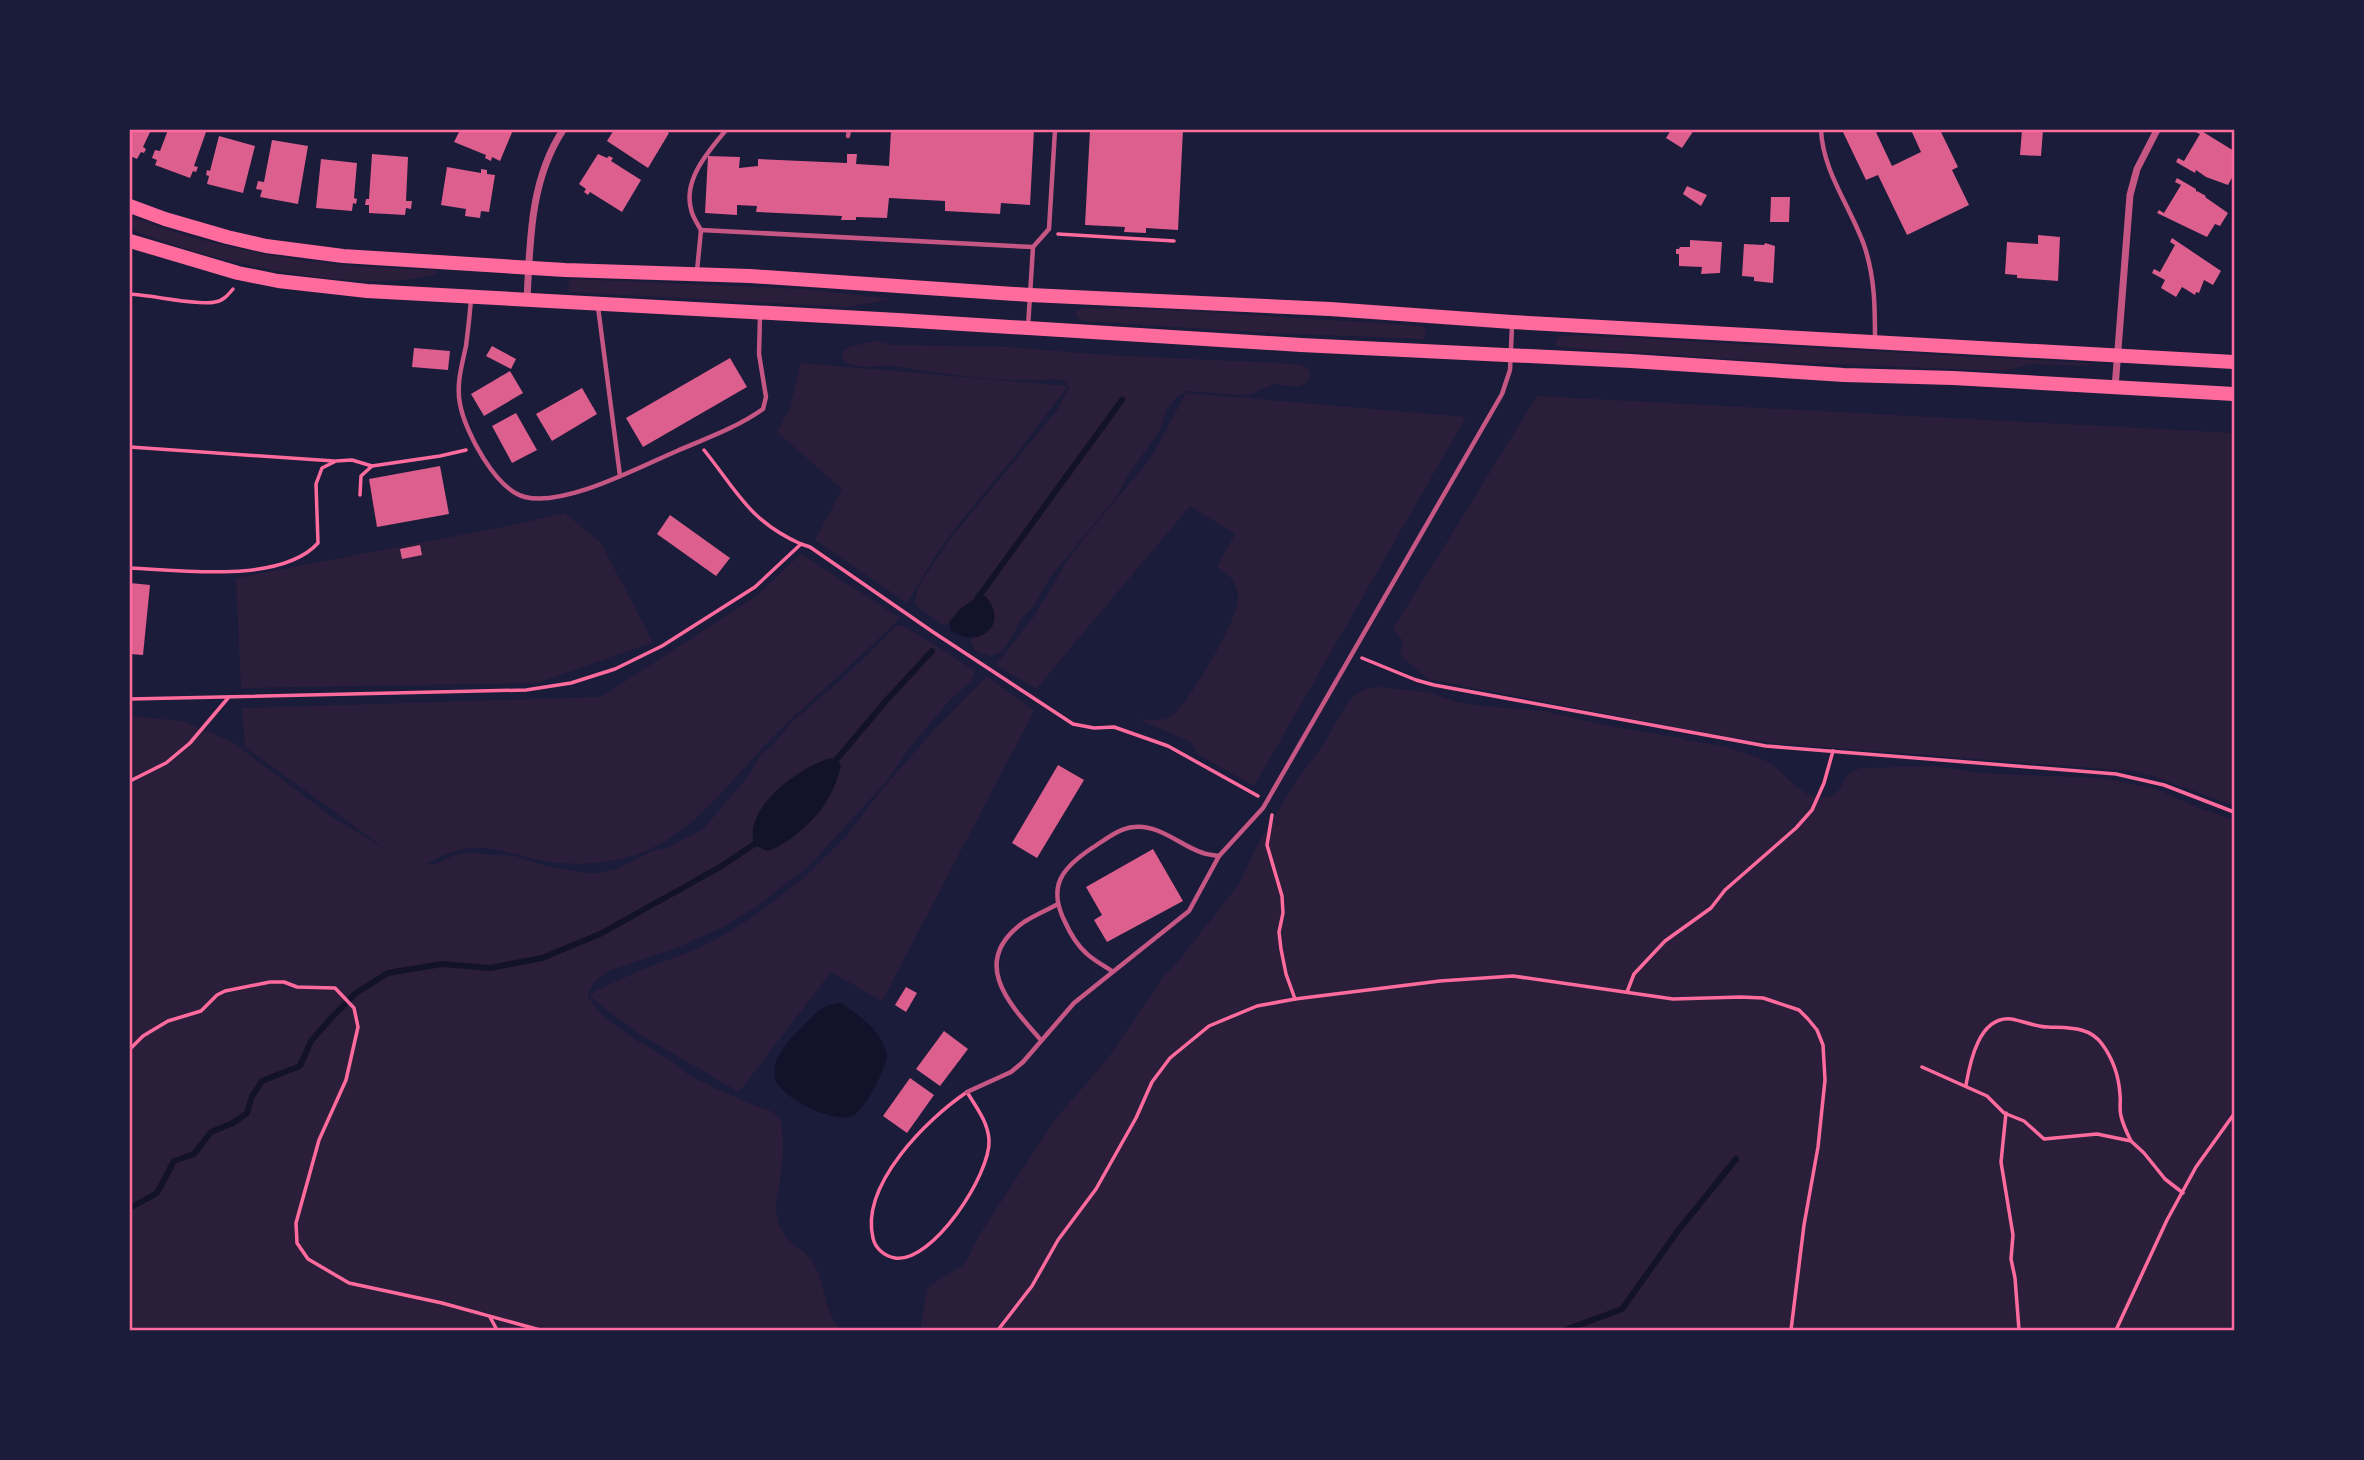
<svg xmlns="http://www.w3.org/2000/svg" width="2364" height="1460" font-family="Rubik,sans-serif">
  <rect width="100%" height="100%" fill="#1b1b3a"/>
  <g fill="#2a1e3b">
    <path d="M130,216C226,254 326,267 430,270L437,271L436,274C356,297 206,260 130,229Z"/>
    <polygon points="571,279 802,289 893,299 847,307 570,292 568,290 569,281"/>
    <polygon points="1082,308 1174,310 1423,326 1427,333 1423,339 1273,333 1082,321 1076,316 1077,310"/>
    <polygon points="1576,335 2089,363 2090,366 2031,364 2005,371 1761,361 1558,347 1555,344 1558,337"/>
    <path d="M875,341L893,345L1009,347L1106,355L1297,364L1308,368L1311,376L1306,383L1299,387L1274,384L1251,394L1239,395L1187,391L1178,396L1167,409L1160,430L1128,475L1118,495L1052,575L1033,607L1022,618L1007,645L999,653L991,656L975,651L970,639L974,638L960,609L949,625L941,624L918,607L915,603L918,587L949,540L1058,409L1069,386L1064,381L1056,379C1002,383 947,375 894,366C878,364 854,372 842,359L843,351L852,346Z"/>
    <polygon points="801,363 1068,386 1018,452 957,526 934,558 907,603 815,540 842,489 777,432 790,408"/>
    <path d="M1186,393L1466,417L1254,786L1197,754L1191,742L1138,719C1149,720 1160,722 1170,717C1186,709 1237,620 1238,601C1239,584 1230,575 1217,567L1235,534L1190,506L1036,689L996,665L1035,615L1067,561L1088,533L1150,459Z"/>
    <polygon points="1537,396 2234,433 2234,806 2156,777 2134,771 1783,744 1726,737 1428,679 1400,655 1403,641 1393,629"/>
    <polygon points="565,513 601,543 653,642 538,683 241,688 236,578 508,526"/>
    <path d="M801,554L900,618C861,657 818,693 779,731C731,777 693,841 625,858C604,863 582,865 561,863C507,858 481,831 427,864L434,865L454,855L471,853L515,856L549,867L594,874L619,868L651,852L669,847L703,829L746,779L761,754L772,746L792,722L849,673L897,625L903,626L932,643L975,671L971,681L948,702L910,747L886,782L808,867L757,906L723,927L679,947L609,971L595,981L588,992C588,1015 651,1048 670,1060C679,1066 685,1074 696,1079C720,1090 745,1103 771,1111L780,1118C786,1143 782,1167 778,1192C777,1198 775,1202 776,1208C780,1249 802,1240 816,1268C826,1289 824,1312 842,1330H130V716L182,721L231,741L332,817L386,849L245,747L242,708L601,697L755,597Z"/>
    <polygon points="987,676 1034,711 882,1001 831,972 739,1092 638,1033 590,997 595,991 641,970 699,948 731,931 762,910 807,875 848,834 883,788 934,730"/>
    <path d="M1380,687L1427,692L1454,701L1481,706L1545,711L1608,726L1680,738C1689,742 1697,742 1706,743C1718,744 1758,756 1768,762C1787,773 1799,799 1826,797C1842,796 1841,780 1851,772C1854,770 1858,769 1861,768L1935,766L1977,773L2102,778L2157,789L2199,808L2234,820V1330H920L927,1291L931,1285L965,1264L980,1234L1054,1121L1108,1058L1164,976L1176,964L1239,884L1256,847L1298,778L1322,747L1348,702L1355,694L1365,689Z"/>
  </g>
  <g fill="#12122b">
    <path d="M980,595L985,596C1011,624 979,650 951,631L949,622L960,609Z"/>
    <path d="M830,758L837,760L841,766C837,781 830,799 820,811C810,824 783,848 767,851L754,845C743,807 799,768 830,758Z"/>
    <path d="M842,1003C860,1017 884,1032 887,1056C884,1072 866,1109 852,1116C835,1124 778,1097 775,1078C771,1058 789,1040 802,1027C814,1015 823,1003 842,1003Z"/>
  </g>
  <g fill="none" stroke-linecap="round" stroke-linejoin="round">
    <g stroke="#12122b" stroke-width="6">
      <polyline points="977,599 1122,400"/>
      <polyline points="832,765 884,703 932,651"/>
      <polyline points="130,1208 157,1193 174,1161 194,1154 211,1132 233,1123 247,1113 252,1096 262,1081 300,1066 311,1041 331,1018 356,993 388,973 442,964 490,968 542,958 600,934 720,867 759,841"/>
      <polyline points="1565,1330 1622,1309 1677,1232 1736,1159"/>
    </g>
  </g>
  <g fill="#dd5f8e">
    <polygon points="130,130 151,130 143,147 146,149 144,153 141,152 137,159 130,156"/>
    <polygon points="168,130 199,130 206,132 194,166 198,167 196,172 193,171 190,178 155,165 157,160 152,158 155,150 160,151"/>
    <polygon points="460,130 513,130 500,161 492,157 491,161 485,158 486,155 454,142"/>
    <polygon points="614,130 664,130 669,133 648,168 607,141"/>
    <polygon points="891,130 1034,130 1030,205 1001,203 1000,214 945,211 945,201 889,198 887,218 856,217 856,220 841,220 842,216 756,212 757,206 737,205 737,215 705,213 708,156 740,157 739,168 758,166 758,159 847,163 847,154 857,154 856,164 889,166"/>
    <polygon points="1090,130 1183,130 1178,230 1146,228 1146,233 1124,232 1125,227 1085,225"/>
    <polygon points="1671,130 1694,130 1682,148 1666,138"/>
    <polygon points="1842,130 1875,130 1892,166 1921,152 1911,130 1940,130 1958,167 1952,170 1969,205 1907,235 1878,175 1866,180"/>
    <polygon points="2022,130 2043,130 2041,156 2020,155"/>
    <polygon points="2191,130 2200,130 2234,151 2234,174 2228,185 2206,177 2196,170 2195,173 2176,162 2178,158 2184,161 2200,134"/>
    <polygon points="219,136 255,146 243,193 207,184 209,176 206,175 207,170 210,171"/>
    <polygon points="272,140 308,146 298,204 260,197 262,190 256,189 258,181 264,182"/>
    <polygon points="372,154 408,157 406,201 412,201 411,209 406,208 405,215 369,213 369,205 365,205 366,199 369,199"/>
    <polygon points="598,154 607,158 609,156 613,158 611,161 641,180 622,212 590,192 588,195 584,192 586,189 579,184"/>
    <polygon points="321,159 357,163 354,198 357,199 356,204 353,203 352,211 316,208"/>
    <polygon points="447,167 481,173 481,169 487,170 487,174 495,175 489,212 481,211 480,218 465,216 466,209 441,205"/>
    <polygon points="2177,178 2196,189 2196,192 2197,191 2206,196 2205,197 2228,213 2220,226 2215,224 2207,237 2157,213 2159,210 2164,213 2181,185 2175,182"/>
    <polygon points="1687,186 1707,195 1701,206 1683,194"/>
    <polygon points="1771,197 1790,197 1789,222 1770,222"/>
    <polygon points="2038,235 2060,237 2058,281 2017,278 2017,275 2005,274 2007,242 2038,244"/>
    <polygon points="2172,238 2221,271 2213,285 2204,280 2199,293 2196,292 2195,295 2182,287 2176,297 2161,288 2165,280 2152,273 2154,269 2160,272 2175,245 2170,242"/>
    <polygon points="1690,240 1722,242 1720,273 1701,274 1702,267 1679,266 1679,254 1676,254 1676,249 1679,249 1680,247 1690,247"/>
    <polygon points="1765,243 1775,246 1773,283 1754,281 1754,277 1742,276 1744,244 1764,245"/>
    <polygon points="492,346 516,359 511,369 486,356"/>
    <polygon points="414,348 450,351 448,370 412,367"/>
    <polygon points="730,358 747,387 643,447 626,418"/>
    <polygon points="510,371 523,393 484,416 471,394"/>
    <polygon points="582,388 597,414 552,441 536,414"/>
    <polygon points="516,413 537,450 512,463 492,426"/>
    <polygon points="440,466 449,514 377,527 369,479"/>
    <polygon points="670,515 730,558 716,576 657,534"/>
    <polygon points="420,545 422,555 402,559 400,549"/>
    <polygon points="130,583 150,585 143,655 130,654"/>
    <polygon points="1058,765 1084,780 1037,858 1012,843"/>
    <polygon points="1153,849 1183,901 1107,942 1094,920 1102,915 1086,887"/>
    <polygon points="906,987 917,993 906,1012 895,1005"/>
    <polygon points="944,1031 968,1049 940,1086 916,1069"/>
    <polygon points="910,1078 934,1095 907,1133 883,1116"/>
  </g>
  <g fill="none" stroke-linecap="round" stroke-linejoin="round">
    <g stroke="#ff6b9d" stroke-width="3.5">
      <polyline points="1058,234 1174,241"/>
      <path d="M130,294C151,295 199,306 215,302C223,301 228,295 233,289"/>
      <polyline points="130,447 334,461"/>
      <path d="M704,450C737,491 749,521 801,544"/>
      <polyline points="360,495 361,476 372,466"/>
      <path d="M130,568C181,570 281,584 318,543L316,484L322,468L336,461L352,460L372,466L440,456L466,450"/>
      <polyline points="1362,658 1416,680 1434,685 1766,746 2116,774 2164,785 2234,812"/>
      <polyline points="130,699 526,690 571,683 615,669 662,646 755,587 801,544 810,547 933,632 1073,724 1094,728 1114,727 1168,746 1258,796"/>
      <polyline points="130,781 166,763 190,743 228,698"/>
      <polyline points="1272,815 1267,845 1282,896 1283,913 1279,932 1281,949 1286,974 1295,999"/>
      <polyline points="1627,992 1634,974 1665,941 1711,908 1725,890 1796,828 1812,810 1824,783 1833,751"/>
      <polyline points="130,1049 143,1036 168,1021 201,1011 217,995 225,991 270,982 284,982 297,987 335,988 354,1008 358,1027 346,1080 319,1140 296,1223 297,1243 308,1259 349,1283 442,1303 540,1330"/>
      <polyline points="1922,1067 1987,1096 2004,1113 2024,1121 2044,1139 2097,1134 2131,1141 2144,1153 2165,1179 2183,1193"/>
      <path d="M1966,1085C1970,1062 1979,1016 2011,1019C2024,1021 2035,1027 2048,1027C2068,1028 2089,1026 2102,1044C2113,1059 2119,1077 2120,1095C2121,1102 2119,1109 2121,1116C2123,1125 2127,1133 2131,1141"/>
      <path d="M967,1092C976,1107 988,1122 989,1140C991,1174 932,1264 895,1258C884,1256 875,1248 873,1238C860,1185 927,1119 967,1092Z"/>
      <polyline points="2006,1113 2001,1162 2013,1235 2011,1259 2015,1278 2019,1330"/>
      <polyline points="490,1317 497,1330"/>
      <polyline points="998,1330 1032,1286 1058,1240 1096,1189 1136,1118 1152,1082 1170,1058 1209,1026 1257,1006 1295,999 1440,981 1513,976 1673,999 1741,997 1763,998 1799,1010 1808,1019 1817,1030 1823,1045 1825,1080 1818,1147 1804,1225 1791,1330"/>
      <polyline points="2116,1330 2167,1220 2196,1167 2234,1114"/>
    </g>
    <g stroke="#c65784" stroke-width="4.5">
      <path d="M1821,130C1823,172 1850,206 1864,245C1875,277 1875,308 1875,341"/>
      <polyline points="848,136 849,130"/>
      <path d="M701,230C697,223 692,216 691,209C683,179 709,151 726,130"/>
      <polyline points="1033,247 1049,229 1055,130"/>
      <polyline points="697,271 701,230 1033,247 1028,327"/>
      <path d="M471,298C470,314 468,330 466,346C462,365 456,384 460,404C465,432 496,490 525,497C565,507 639,467 677,451C707,438 736,428 763,409L766,397L759,354L760,316"/>
      <polyline points="598,307 620,476"/>
      <path d="M1112,971C1103,965 1093,960 1086,953C1076,944 1070,933 1065,922C1047,886 1062,868 1092,848C1105,840 1119,828 1134,827C1159,824 1181,846 1203,853C1208,855 1214,855 1219,856"/>
      <path d="M1041,1040C1008,1003 969,961 1024,922C1035,915 1047,910 1058,904"/>
      <polyline points="967,1092 1011,1072 1023,1062 1074,1003 1189,911 1219,856 1263,808 1502,394 1510,370 1512,326"/>
    </g>
    <g stroke="#c65784" stroke-width="7">
      <path d="M527,300C530,241 530,180 563,130"/>
      <polyline points="2115,388 2130,195 2137,169 2157,130"/>
    </g>
    <g stroke="#ff6b9d" stroke-width="14">
      <polyline points="130,206 165,219 227,237 266,246 343,256 565,270 750,276 1030,295 1330,309 1512,322 2234,362"/>
      <polyline points="130,241 238,273 278,281 367,291 898,320 1301,345 1631,361 1844,375 1953,378 2234,394"/>
    </g>
  </g>
  <rect width="2364" height="1460" fill="none" stroke="#1b1b3a" stroke-width="262"/>
  <rect x="131" y="131" width="2102" height="1198" fill="none" stroke="#ff6b9d" stroke-width="2.5"/>
</svg>
